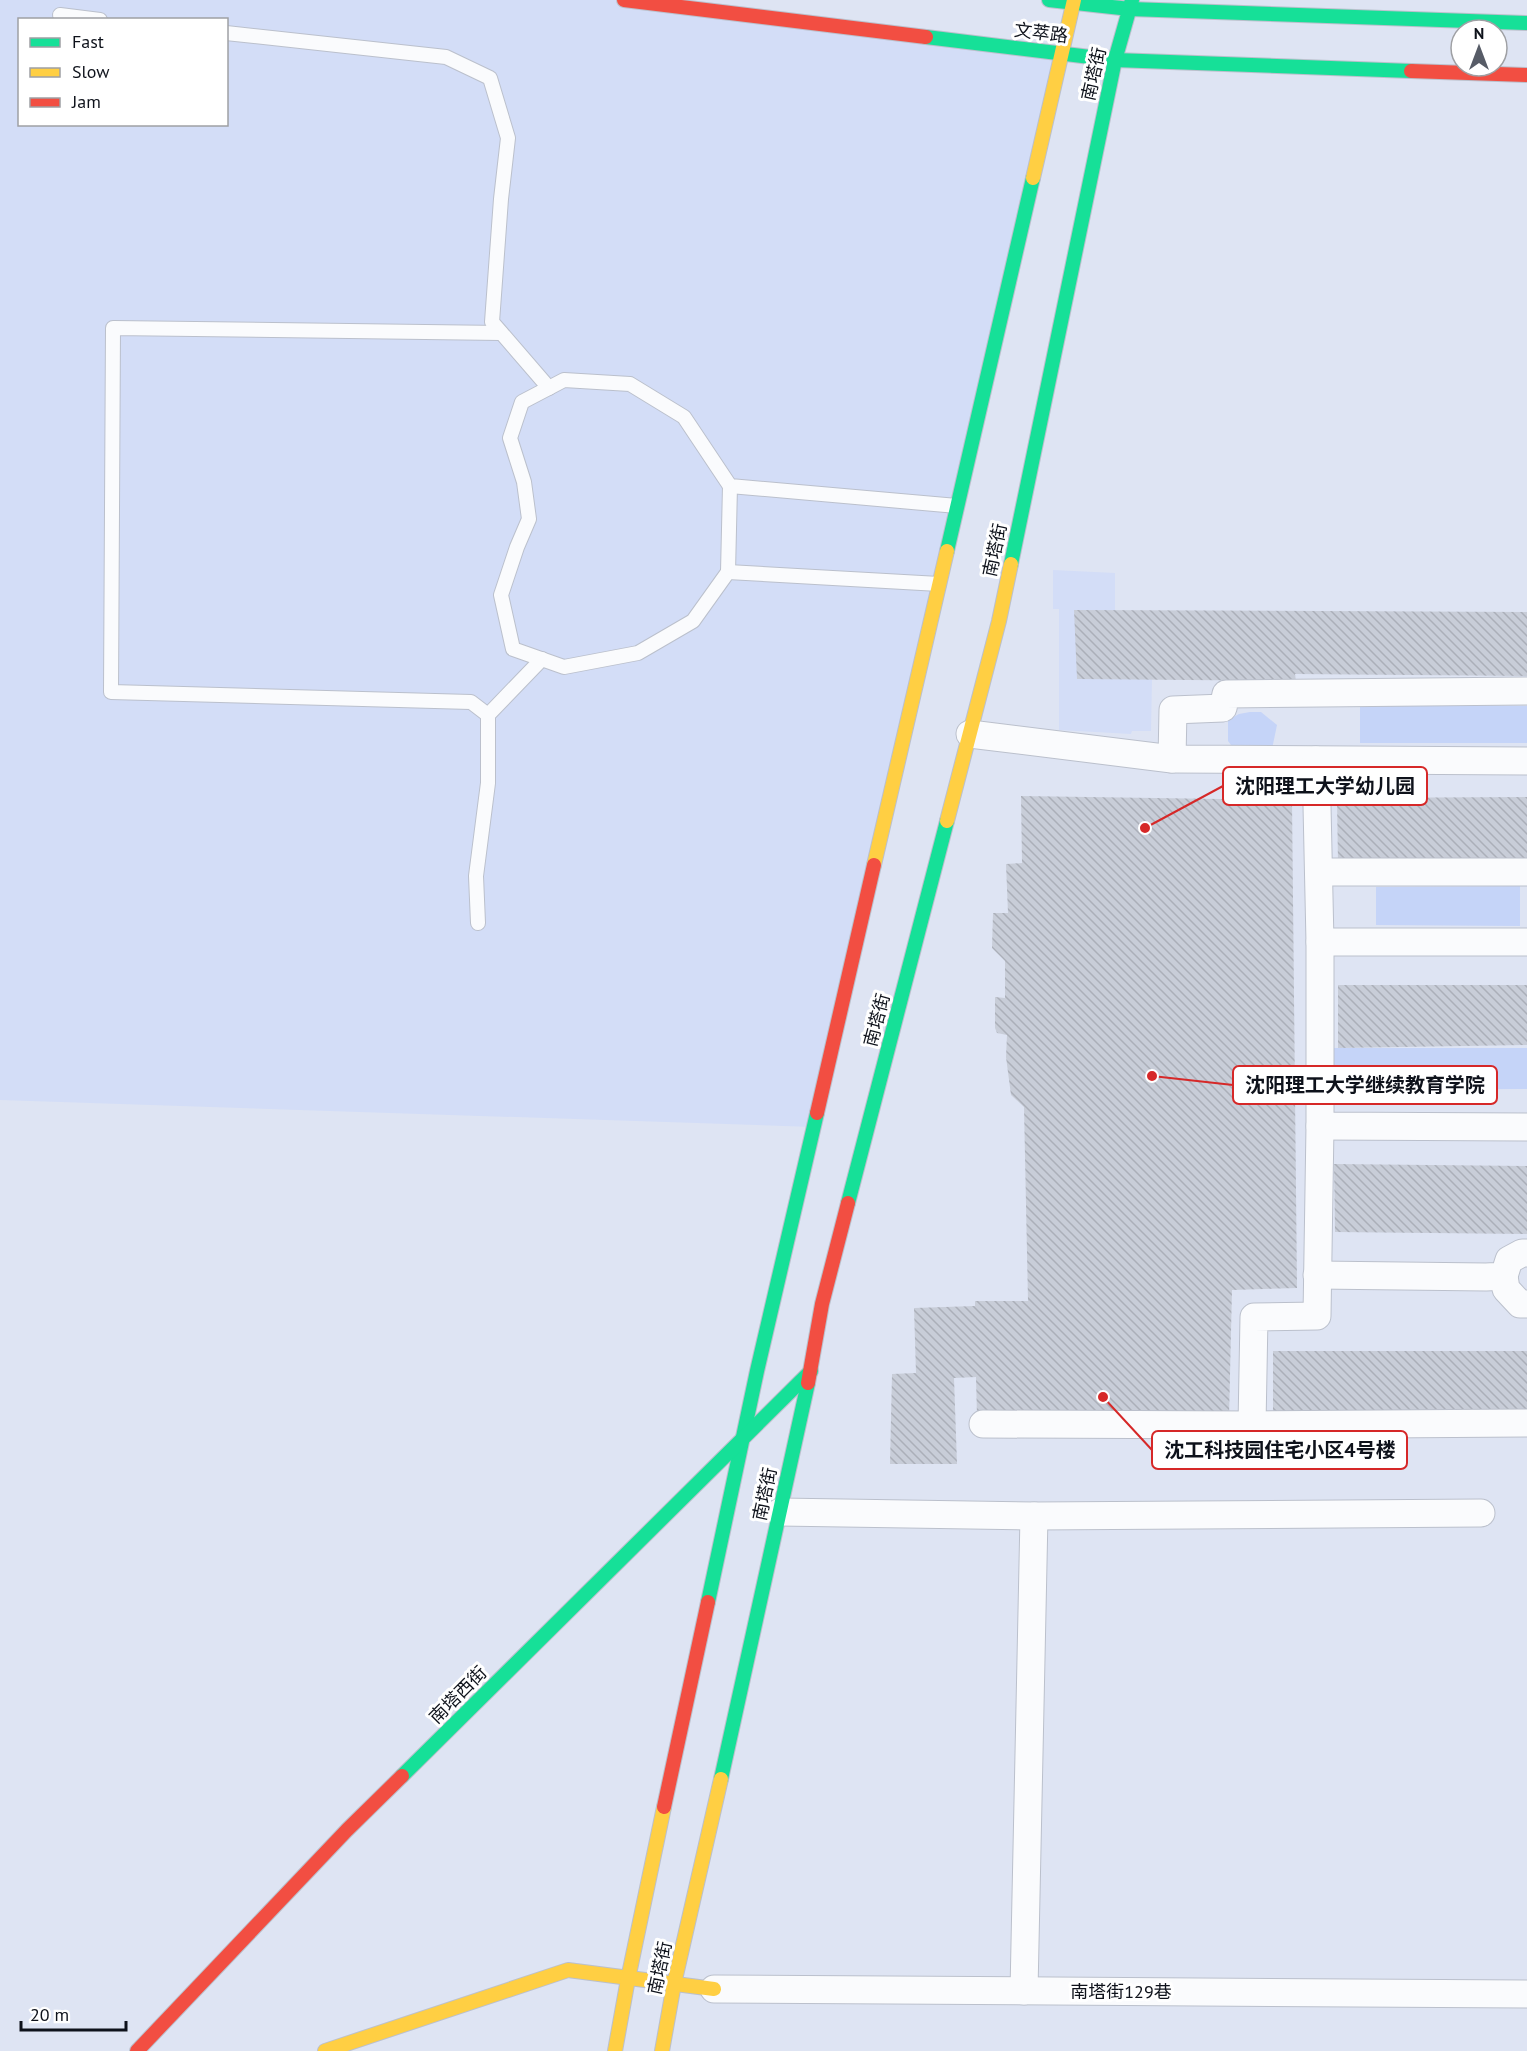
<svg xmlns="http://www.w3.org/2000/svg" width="1527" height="2051" font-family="'PT Sans','Noto Sans SC',sans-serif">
  <defs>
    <pattern id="building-back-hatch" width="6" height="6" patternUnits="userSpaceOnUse" patternTransform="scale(1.5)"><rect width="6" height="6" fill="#c8cdd8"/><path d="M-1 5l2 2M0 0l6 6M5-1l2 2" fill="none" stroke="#abafb9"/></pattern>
  </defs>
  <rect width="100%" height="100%" fill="#dee4f3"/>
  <g fill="#d3ddf7" fill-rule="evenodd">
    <path d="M0,0H624L1062,53L813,1127L0,1100ZM20,20H226V124H20Z"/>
    <polygon points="1053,570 1115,573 1115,610 1152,679 1151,731 1132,731 1131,734 1059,730 1059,609 1053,609"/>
  </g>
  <g fill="#c5d4f8">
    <polygon points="1360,705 1527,706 1527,743 1360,743"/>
    <polygon points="1250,712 1261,712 1277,725 1272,749 1234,749 1228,741 1228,720 1239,714"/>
    <polygon points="1520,886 1520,926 1376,925 1376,887"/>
    <polygon points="1320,1048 1527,1048 1527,1089 1320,1090"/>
  </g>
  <g fill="url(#building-back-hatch)">
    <polygon points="1074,610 1527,612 1527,676 1295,674 1296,681 1077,679"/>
    <polygon points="1021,796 1292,800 1297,1288 1232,1290 1229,1418 977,1417 976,1377 954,1378 957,1464 890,1464 892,1374 916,1373 914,1308 975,1306 975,1301 1028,1301 1024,1107 1011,1095 1006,1057 1007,1035 997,1033 995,1028 995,997 1005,998 1005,961 992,948 993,913 1008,913 1006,864 1022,863"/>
    <polygon points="1527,797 1527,861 1338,863 1337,798"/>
    <polygon points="1338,985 1527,985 1527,1045 1338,1048"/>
    <polygon points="1334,1164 1527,1166 1527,1234 1335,1232"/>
    <polygon points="1273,1351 1527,1351 1527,1416 1273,1417"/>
  </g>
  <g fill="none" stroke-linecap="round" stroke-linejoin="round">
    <g stroke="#bbc0cc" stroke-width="16">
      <g id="lane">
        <polyline points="60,15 100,20"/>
        <polyline points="226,33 446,57 490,78 508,138 501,199 492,322 549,388"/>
        <polyline points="728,572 730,486"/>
        <polyline points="939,584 728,572 693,621 638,653 564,667 513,649 501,595 517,547 529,519 524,482 510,438 522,402 564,380 630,384 684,417 730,486 957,506"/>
        <polyline points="488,715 471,702 111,692 113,328 501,333"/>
        <polyline points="478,923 476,876 488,783 488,715 542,659"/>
      </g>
    </g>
    <g stroke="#bbc0cc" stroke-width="29">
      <g id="street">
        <polyline points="970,734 1172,759 1527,761"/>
        <polyline points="1172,759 1173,710 1223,708 1226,694 1527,691"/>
        <polyline points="1316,760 1320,942 1527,942"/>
        <polyline points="1319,872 1527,872"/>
        <polyline points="1320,942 1320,1126 1527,1127"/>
        <polyline points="1317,1275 1486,1277 1504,1276 1509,1260 1522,1253 1527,1253"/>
        <polyline points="1504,1276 1506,1289 1520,1304 1527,1304"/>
        <polyline points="983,1424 1252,1425 1254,1317 1317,1316 1320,1126"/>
        <polyline points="1252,1425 1527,1423"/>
        <polyline points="780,1512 1034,1516 1481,1513"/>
        <polyline points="714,1989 1527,1994"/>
        <polyline points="1024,1991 1034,1516"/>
      </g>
    </g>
    <g stroke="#bbc0cc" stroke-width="16">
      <g id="fast">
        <polyline points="1049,0 1130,9 1527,23"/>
        <polyline points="926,37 1115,60 1411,71"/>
        <polyline points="947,551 1033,178"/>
        <polyline points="1011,564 1115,60 1132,0"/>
        <polyline points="848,1203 947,821"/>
        <polyline points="708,1602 757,1371 817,1113"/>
        <polyline points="402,1776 811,1371"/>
        <polyline points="721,1779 808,1383"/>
      </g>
    </g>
    <g stroke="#bbc0cc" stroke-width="16">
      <g id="slow">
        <polyline points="1033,178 1074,0"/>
        <polyline points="947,821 999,621 1011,564"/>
        <polyline points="874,865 947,551"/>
        <polyline points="325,2051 568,1970 714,1989"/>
        <polyline points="615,2051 628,1979 664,1807"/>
        <polyline points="662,2051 674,1984 721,1779"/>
      </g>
    </g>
    <g stroke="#bbc0cc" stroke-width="16">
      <g id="jam">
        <polyline points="624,0 926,37"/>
        <polyline points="1411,71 1527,75"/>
        <polyline points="817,1113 874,865"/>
        <polyline points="808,1383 822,1304 848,1203"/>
        <polyline points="664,1807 708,1602"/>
        <polyline points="137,2051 347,1830 402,1776"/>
      </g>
    </g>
    <use href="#lane" stroke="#fafbfd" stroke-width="14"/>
    <use href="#street" stroke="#fafbfd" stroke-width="27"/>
    <use href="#fast" stroke="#16e098" stroke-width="14"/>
    <use href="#slow" stroke="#ffcf43" stroke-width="14"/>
    <use href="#jam" stroke="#f24e42" stroke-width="14"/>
  </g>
  <g text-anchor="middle" stroke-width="6" stroke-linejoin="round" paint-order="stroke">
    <g font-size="18" fill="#0e121b" stroke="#fff">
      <text transform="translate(1041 33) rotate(7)" y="6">文萃路</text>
      <text transform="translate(1094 74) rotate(-77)" y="6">南塔街</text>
      <text transform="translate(995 550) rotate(-78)" y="6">南塔街</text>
      <text transform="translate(877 1020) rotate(-75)" y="6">南塔街</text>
      <text transform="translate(765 1494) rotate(-78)" y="6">南塔街</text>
      <text transform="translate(458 1695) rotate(-45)" y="6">南塔西街</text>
      <text transform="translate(660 1968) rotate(-78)" y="6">南塔街</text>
      <text x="1121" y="1998">南塔街129巷</text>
    </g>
  </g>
  <path fill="none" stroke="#d62828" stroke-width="2" d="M1145 828L1223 786M1152 1076L1233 1085M1103 1397L1152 1450"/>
  <g fill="#d62828" stroke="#fff" stroke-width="2">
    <circle cx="1145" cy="828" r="6"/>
    <circle cx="1152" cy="1076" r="6"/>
    <circle cx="1103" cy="1397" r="6"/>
  </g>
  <g fill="#fff" stroke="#d62828" stroke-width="2">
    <rect x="1223" y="767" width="204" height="38" rx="6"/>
    <rect x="1233" y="1066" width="264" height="38" rx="6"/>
    <rect x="1152" y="1431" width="255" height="38" rx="6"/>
  </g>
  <g font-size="20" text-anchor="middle" font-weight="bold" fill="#0e121b">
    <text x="1325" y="793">沈阳理工大学幼儿园</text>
    <text x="1365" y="1092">沈阳理工大学继续教育学院</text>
    <text x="1280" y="1457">沈工科技园住宅小区4号楼</text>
  </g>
  <rect x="18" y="18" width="210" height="108" fill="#ffffff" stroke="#9fa0a4" stroke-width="1.5"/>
  <rect x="30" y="38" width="30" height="9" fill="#16e098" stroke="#9fa0a4" stroke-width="1.5"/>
  <text x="72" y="48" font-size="18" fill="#0e121b">Fast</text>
  <rect x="30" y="68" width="30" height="9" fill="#ffcf43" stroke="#9fa0a4" stroke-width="1.5"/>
  <text x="72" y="78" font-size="18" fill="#0e121b">Slow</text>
  <rect x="30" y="98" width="30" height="9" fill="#f24e42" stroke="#9fa0a4" stroke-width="1.5"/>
  <text x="72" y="108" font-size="18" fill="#0e121b">Jam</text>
  <g transform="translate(1479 48)"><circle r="28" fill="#ffffff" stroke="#9fa0a4" stroke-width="1.5"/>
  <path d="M0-4.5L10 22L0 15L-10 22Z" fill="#575c67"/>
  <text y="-9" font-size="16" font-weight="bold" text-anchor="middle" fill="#0e121b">N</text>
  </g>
  <path d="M21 2021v9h105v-9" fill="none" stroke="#0e121b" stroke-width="3"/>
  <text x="30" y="2021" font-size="18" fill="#0e121b" stroke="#ffffff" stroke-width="4.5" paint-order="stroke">20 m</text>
</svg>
